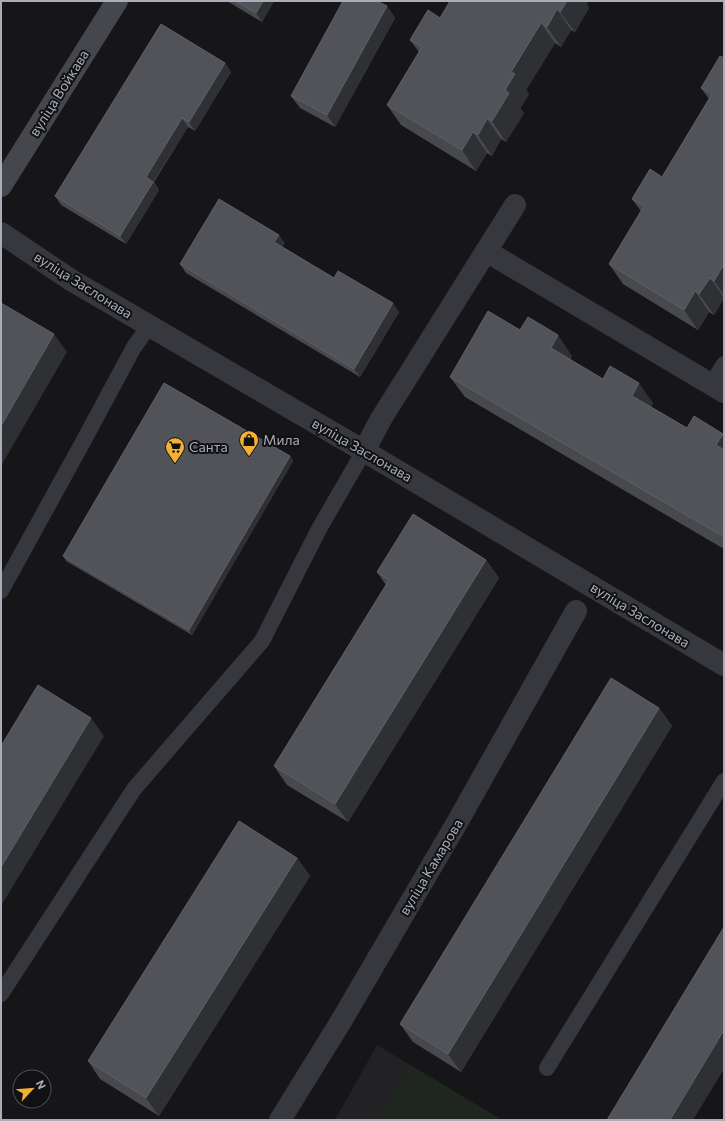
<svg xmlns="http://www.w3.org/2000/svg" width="725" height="1121" font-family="Commissioner,sans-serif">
  <rect width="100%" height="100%" fill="#161618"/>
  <polygon fill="#222225" points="377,1045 502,1120 335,1120"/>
  <polygon fill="#1e261f" points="410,1065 502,1120 379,1120"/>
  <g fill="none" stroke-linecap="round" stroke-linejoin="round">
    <g stroke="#37383d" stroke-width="16">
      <polyline points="711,385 724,364"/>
      <polyline points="1,591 84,440 134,347 149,326"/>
      <polyline points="1,994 134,789 262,641 319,529 364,451"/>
      <polyline points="547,1068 724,781"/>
    </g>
    <g stroke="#37383d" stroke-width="22">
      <polyline points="1,233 71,280 364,451 724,665"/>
      <polyline points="486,251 724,392"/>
      <polyline points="364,451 381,419 515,205"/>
      <polyline points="280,1120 340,1023 458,821 576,611"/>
    </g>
    <polyline stroke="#45474d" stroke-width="22" points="1,186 117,1"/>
  </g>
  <g fill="#47494d">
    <polygon points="227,1 274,1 262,22"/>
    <polygon points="587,4 589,8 575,32 571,30 561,47 555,43 526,90 529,94 520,109 524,113 506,142 501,139 492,156 487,153 476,171 401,125 387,105 419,52 410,40 440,18"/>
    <polygon points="387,6 395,18 335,127 300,108 291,96"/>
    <polygon points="724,58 724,298 714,315 709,312 698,330 623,284 609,264 641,211 632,199 662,177 709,99 701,88"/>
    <polygon points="225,63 231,72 195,131 188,127 154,182 159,190 126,244 61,205 55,196"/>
    <polygon points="285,243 282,247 334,278 399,312 360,377 186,273 180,264"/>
    <polygon points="520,330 572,356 570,360 603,379 653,403 651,407 687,428 723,434 724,435 724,549 465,397 450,377"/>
    <polygon points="290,456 293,461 192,635 66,561 63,556"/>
    <polygon points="486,560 499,578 348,822 287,785 274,766 386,585 377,572"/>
    <polygon points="659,708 672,726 461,1072 413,1042 400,1024"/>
    <polygon points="297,858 310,876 159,1116 100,1079 88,1061"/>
  </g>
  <g fill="#2f3033">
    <polygon points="263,1 274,1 262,22 256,13"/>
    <polygon points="567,1 589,1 587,4 589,8 575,32 560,12"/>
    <polygon points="387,6 395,18 335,127 327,115"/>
    <polygon points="557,9 571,30 561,47 547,27"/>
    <polygon points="541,23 555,43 526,90 529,94 520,109 524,113 506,142 492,121 505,90 511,72"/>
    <polygon points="225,63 231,72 195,131 189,122"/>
    <polygon points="182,118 188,127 153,182 159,190 126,244 120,236 146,177"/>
    <polygon points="487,119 501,139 492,156 478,135"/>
    <polygon points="473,132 487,153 476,171 462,150"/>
    <polygon points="279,235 285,243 280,251 274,242"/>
    <polygon points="724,264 724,295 714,281"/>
    <polygon points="710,278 724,298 714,315 699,294"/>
    <polygon points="695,291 709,312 698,330 684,310"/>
    <polygon points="393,303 399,312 360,377 354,369"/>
    <polygon points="54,334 67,352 1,466 1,426"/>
    <polygon points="558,335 572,356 565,369 551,348"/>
    <polygon points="639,383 653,403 646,416 632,396"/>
    <polygon points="723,434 724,435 724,456 716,445"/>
    <polygon points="290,456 293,461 192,635 189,630"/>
    <polygon points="486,560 499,578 348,822 335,804"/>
    <polygon points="659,708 672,726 461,1072 448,1054"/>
    <polygon points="91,718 104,736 1,906 1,867"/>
    <polygon points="297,858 310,876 159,1116 146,1098"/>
    <polygon points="724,1030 724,1069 693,1120 670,1120"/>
  </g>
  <g fill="#525359" stroke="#5f6168">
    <polygon points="235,1 263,1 256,13"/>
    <polygon points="343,1 377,1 387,6 327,115 291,96"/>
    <polygon points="450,1 567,1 560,12 557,9 547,27 541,23 511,72 515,74 505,90 509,93 492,121 487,119 478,135 473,132 462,150 387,105 422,47 410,40 428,10 440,18"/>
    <polygon points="161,24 225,63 189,122 182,118 146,177 153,182 120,236 55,196"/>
    <polygon points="720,56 724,58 724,264 714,281 710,278 699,294 695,291 684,310 609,264 644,206 632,199 650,169 662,177 712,94 701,88"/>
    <polygon points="219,199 279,235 274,242 334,278 338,271 393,303 354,369 180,264"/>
    <polygon points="1,303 54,334 1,426"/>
    <polygon points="488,311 520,330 528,317 558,335 551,348 603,379 610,366 639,383 632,396 687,428 694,416 723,434 716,445 724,450 724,537 450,377"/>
    <polygon points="164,383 290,456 189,630 63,556"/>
    <polygon points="413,514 486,560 335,804 274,766 389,580 377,572"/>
    <polygon points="611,678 659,708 448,1054 400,1024"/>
    <polygon points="38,685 91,718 1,867 1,746"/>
    <polygon points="239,821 297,858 146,1098 88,1061"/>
    <polygon points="724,927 724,1030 670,1120 607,1120"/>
  </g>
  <defs>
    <g id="shop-pin" transform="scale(1)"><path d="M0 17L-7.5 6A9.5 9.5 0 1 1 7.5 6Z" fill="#f2b134" stroke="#111113"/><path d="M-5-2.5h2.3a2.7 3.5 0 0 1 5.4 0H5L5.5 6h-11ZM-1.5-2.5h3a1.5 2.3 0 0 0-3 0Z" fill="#111"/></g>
    <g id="supermarket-pin" transform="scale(1)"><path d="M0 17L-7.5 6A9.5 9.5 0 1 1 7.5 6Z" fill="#f2b134" stroke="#111113"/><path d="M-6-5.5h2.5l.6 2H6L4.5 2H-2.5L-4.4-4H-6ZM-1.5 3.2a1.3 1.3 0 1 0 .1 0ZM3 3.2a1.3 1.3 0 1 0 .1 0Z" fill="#111"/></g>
  </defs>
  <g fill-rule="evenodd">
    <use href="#shop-pin" x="249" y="440"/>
    <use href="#supermarket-pin" x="175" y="447"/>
  </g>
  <g text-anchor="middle" stroke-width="4" stroke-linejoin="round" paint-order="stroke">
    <g font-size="14" fill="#a8adb8" stroke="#111113">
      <text transform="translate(59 93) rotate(-58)" y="5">вуліца Войкава</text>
      <text transform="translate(83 285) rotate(32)" y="5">вуліца Заслонава</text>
      <text transform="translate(362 450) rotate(30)" y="5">вуліца Заслонава</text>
      <text transform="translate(640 615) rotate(31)" y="5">вуліца Заслонава</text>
      <text transform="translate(431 867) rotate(-59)" y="5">вуліца Камарова</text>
    </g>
    <g font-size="14" fill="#a8adb8" stroke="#111113" text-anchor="start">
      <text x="263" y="445">Мила</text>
      <text x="189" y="452">Санта</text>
    </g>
  </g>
  <rect width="725" height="1121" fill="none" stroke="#a8adb8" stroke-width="4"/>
  <g transform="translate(32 1089) rotate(64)"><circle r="19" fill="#111113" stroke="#4d4f55"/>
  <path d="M0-3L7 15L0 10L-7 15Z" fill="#f2b134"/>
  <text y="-6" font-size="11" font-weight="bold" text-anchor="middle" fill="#a8adb8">N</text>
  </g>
</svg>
